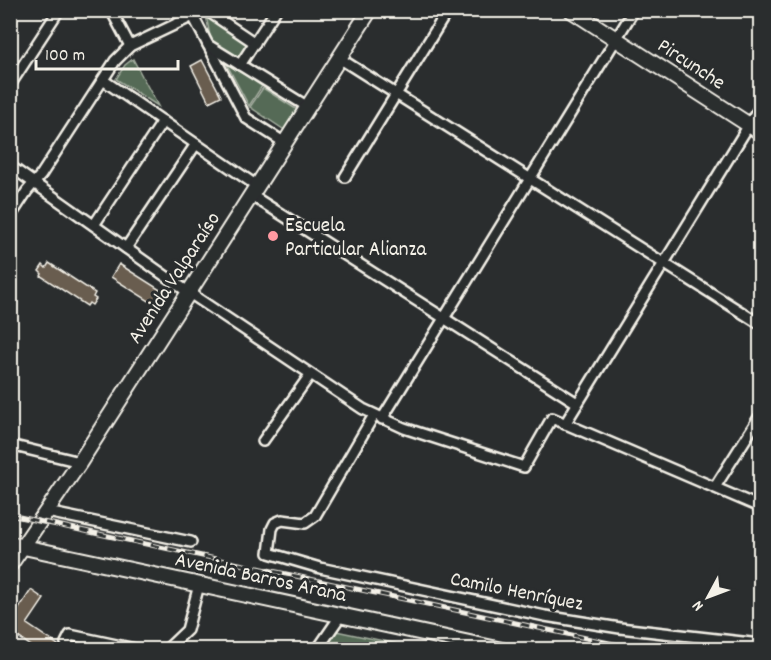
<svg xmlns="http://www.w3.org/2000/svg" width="771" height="660" font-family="Dekko,sans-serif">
  <rect width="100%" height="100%" fill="#2a2d2e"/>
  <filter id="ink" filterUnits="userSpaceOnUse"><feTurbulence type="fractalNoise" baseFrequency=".0167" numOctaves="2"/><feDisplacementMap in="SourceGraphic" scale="12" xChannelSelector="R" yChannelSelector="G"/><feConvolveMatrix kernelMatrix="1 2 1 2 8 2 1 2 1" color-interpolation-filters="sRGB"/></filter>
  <g filter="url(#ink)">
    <g fill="#556a56" stroke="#a4ae9f" stroke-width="1.5">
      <polygon points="206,15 254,46 243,63 211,42"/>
      <polygon points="133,59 158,106 116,79 125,65"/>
      <polygon points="226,63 262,86 249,106"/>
      <polygon points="263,88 299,111 286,131 250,107"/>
      <polygon points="336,631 412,647 409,650 323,649"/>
    </g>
    <g fill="#695d50" stroke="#f4f1e8" stroke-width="1.5">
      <polygon points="202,60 221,96 209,102 191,66"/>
      <polygon points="49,263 95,293 93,297 96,299 92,305 89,303 87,306 41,276 42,274 39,271 43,265 46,268"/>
      <polygon points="119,264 165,293 163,297 166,299 162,306 158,304 157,306 111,277"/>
      <polygon points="31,590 44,599 27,624 58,645 55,650 37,650 18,637 16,642 10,639 10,622"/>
    </g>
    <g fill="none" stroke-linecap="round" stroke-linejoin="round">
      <g stroke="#f4f1e8" stroke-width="14">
        <g id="street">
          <polyline points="111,10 130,46"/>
          <polyline points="206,10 255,43"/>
          <polyline points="193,11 193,16 246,118 285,143"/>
          <polyline points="208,45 308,107"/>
          <polyline points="339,58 760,324"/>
          <polyline points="240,65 276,10"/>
          <polyline points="103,80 257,186"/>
          <polyline points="10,85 59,10"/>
          <polyline points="10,166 188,292 363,409 404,428 524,467 552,418 760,507"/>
          <polyline points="345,177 448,10"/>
          <polyline points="251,195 577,403"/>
          <polyline points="10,217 27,191 41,175 115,61 130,46 193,16"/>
          <polyline points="94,225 163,121"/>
          <polyline points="126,248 196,144"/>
          <polyline points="374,415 315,516 305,523 282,520 275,523 272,529 269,553 320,568 545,616 620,628 760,644"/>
          <polyline points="382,419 634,10"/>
          <polyline points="565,424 760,107"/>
          <polyline points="263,441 310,375"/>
          <polyline points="10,445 80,462"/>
          <polyline points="715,487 760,416"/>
          <polyline points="47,512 191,542"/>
          <polyline points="75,650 66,643 70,635 140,650"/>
          <polyline points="166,650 187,630 199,585"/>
          <polyline points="317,650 341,615"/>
        </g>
      </g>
      <g stroke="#f4f1e8" stroke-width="18">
        <g id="secondary">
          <polyline points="571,10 760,132"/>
          <polyline points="10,544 502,650"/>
          <polyline points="10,565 80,462 370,10"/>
        </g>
      </g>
      <use href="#street" stroke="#2a2d2e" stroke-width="9"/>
      <use href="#secondary" stroke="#2a2d2e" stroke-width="14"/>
      <g stroke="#f4f1e8" stroke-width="5">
        <g id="rail">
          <polyline points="10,515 642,650"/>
          <polyline points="667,647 693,650"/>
        </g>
      </g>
      <use href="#rail" stroke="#2a2d2e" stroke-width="3" stroke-dasharray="9" stroke-linecap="butt"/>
    </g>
  </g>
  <circle fill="#ff9aa2" stroke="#2a2d2e" stroke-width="2" cx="273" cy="236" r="6"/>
  <g text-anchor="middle" stroke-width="6" stroke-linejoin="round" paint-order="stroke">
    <g font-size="21" fill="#f4f1e8" stroke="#2a2d2e">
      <text transform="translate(692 63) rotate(33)" y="7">Pircunche</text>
      <text transform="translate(173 277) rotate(-57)" y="7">Avenida Valparaíso</text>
      <text transform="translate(261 576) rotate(12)" y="7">Avenida Barros Arana</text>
      <text transform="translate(517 590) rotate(11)" y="7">Camilo Henríquez</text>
    </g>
    <g font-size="21" fill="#f4f1e8" stroke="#2a2d2e" text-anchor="start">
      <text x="285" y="231">Escuela<tspan x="285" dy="24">Particular Alianza</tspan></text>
    </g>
  </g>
  <rect width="771" height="660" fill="none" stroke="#2a2d2e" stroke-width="36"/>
  <rect x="18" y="18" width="735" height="624" fill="none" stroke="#f4f1e8" stroke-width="2" filter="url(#ink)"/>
  <g transform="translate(708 597) rotate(229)" stroke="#2a2d2e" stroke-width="4.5" paint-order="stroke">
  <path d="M0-4.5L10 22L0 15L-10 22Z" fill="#f4f1e8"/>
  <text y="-9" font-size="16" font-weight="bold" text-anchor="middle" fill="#f4f1e8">N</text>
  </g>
  <path d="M36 60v9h142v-9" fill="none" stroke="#f4f1e8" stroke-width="3"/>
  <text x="45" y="60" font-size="18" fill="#f4f1e8" stroke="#2a2d2e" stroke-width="4.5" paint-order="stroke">100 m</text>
</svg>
